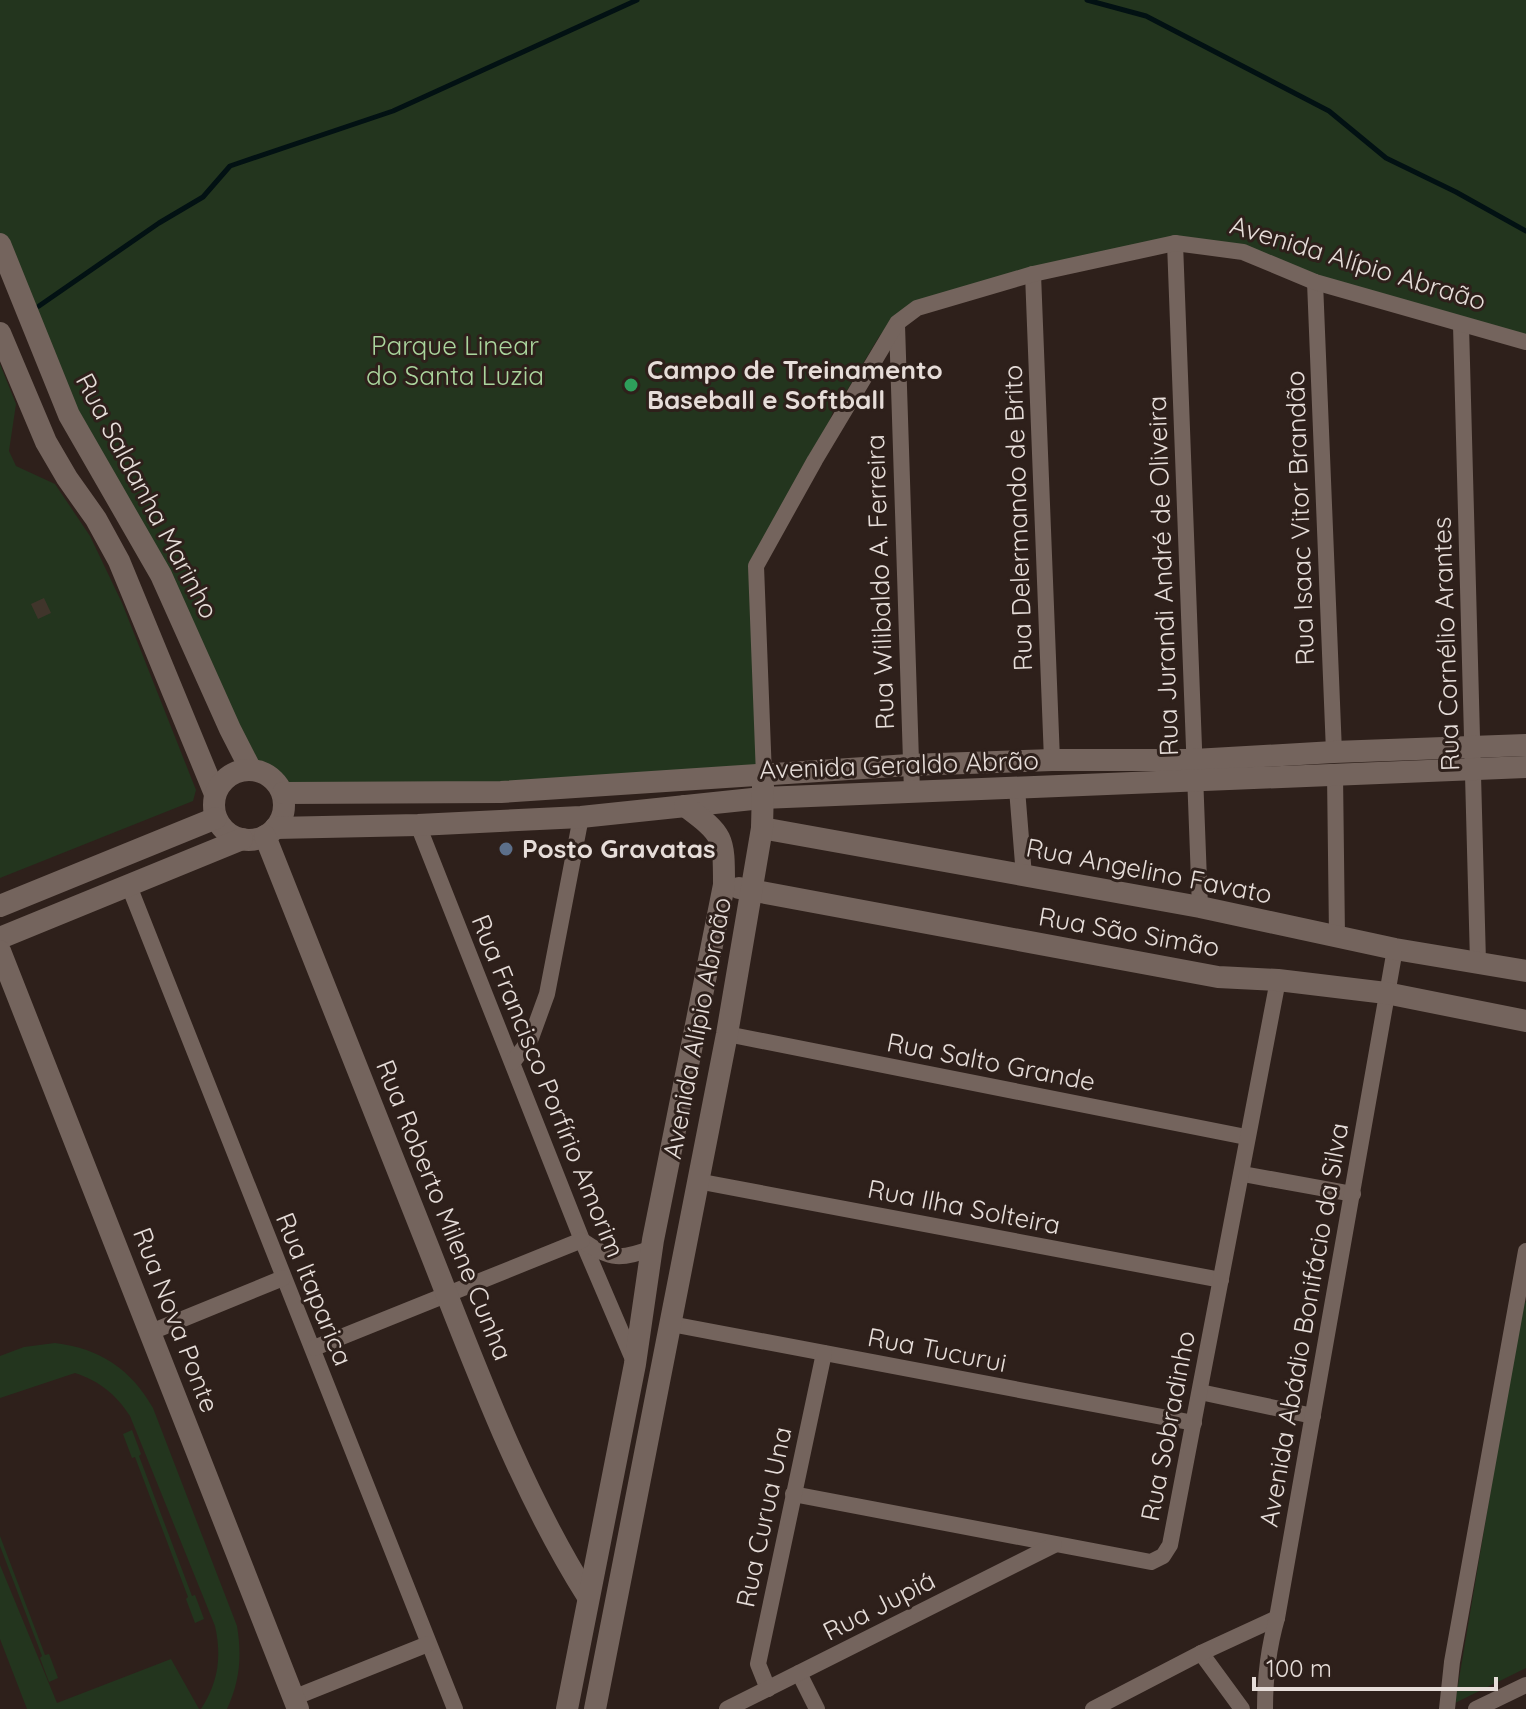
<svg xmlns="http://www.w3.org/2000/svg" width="1526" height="1709" font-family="Quicksand,sans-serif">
  <rect width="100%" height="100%" fill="#2e201b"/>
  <g fill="#23351e">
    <polygon points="0,0 1526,0 1526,342 1243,252 1175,243 1033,274 897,323 880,335 846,392 838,398 815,460 756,566 764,776 608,784 285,782 255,765 89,451 0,244"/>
    <polygon points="0,364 16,404 9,451 16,466 55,484 90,536 122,603 196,790 193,801 0,878"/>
    <polygon points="1523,1298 1526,1303 1526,1668 1455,1703"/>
    <path d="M55,1343C99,1348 131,1369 153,1408L237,1626C242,1656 240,1681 227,1709H201C218,1683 222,1657 215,1626L130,1416C116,1394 99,1381 75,1373L0,1398V1356L24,1347Z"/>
    <polygon points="132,1430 141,1454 139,1456 192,1596 195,1595 204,1619 195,1623 186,1599 188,1597 135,1457 132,1458 123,1434"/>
    <polygon points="0,1536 45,1655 49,1654 58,1678 49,1682 40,1658 42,1656 0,1546"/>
    <polygon points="0,1565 57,1703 171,1659 199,1709 27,1709 0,1639"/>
  </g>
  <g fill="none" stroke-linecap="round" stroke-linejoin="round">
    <g stroke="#021113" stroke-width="5">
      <polyline points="1087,0 1146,16 1329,111 1386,158 1456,192 1526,231"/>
      <polyline points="39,306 159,223 203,197 230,166 393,111 637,0"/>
    </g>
  </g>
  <polygon fill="#40352b" points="44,598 51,613 38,619 31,604"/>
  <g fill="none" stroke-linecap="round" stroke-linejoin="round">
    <g stroke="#74645d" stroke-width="16">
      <polyline points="1175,243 1200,907"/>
      <polyline points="1033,274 1052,760"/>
      <polyline points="1315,282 1334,752"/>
      <polyline points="897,325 912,792"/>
      <polyline points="1461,325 1478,962"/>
      <polyline points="1335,774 1337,937"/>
      <polyline points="764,776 756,566 815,460 897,323 917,308 1033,274 1175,243 1243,252 1315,282 1526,342"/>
      <polyline points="1017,789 1024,876"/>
      <polyline points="418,825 582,1240 635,1364"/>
      <polyline points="129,886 455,1709"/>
      <polyline points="727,1034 1246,1137"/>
      <polyline points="513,1062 531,1038 547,994 581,817"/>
      <polyline points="1243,1174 1353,1194"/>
      <polyline points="697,1181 1221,1280"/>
      <path d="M583,1241C610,1260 622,1260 652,1248"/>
      <polyline points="671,1324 1194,1423"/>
      <polyline points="151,1332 283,1278"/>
      <polyline points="314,1348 582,1240"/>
      <polyline points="1200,1392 1313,1416"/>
      <polyline points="793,1494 1151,1562 1163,1556 1170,1545 1278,980"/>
      <polyline points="1201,1653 1242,1709"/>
      <polyline points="799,1673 817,1709"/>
      <polyline points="768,1689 758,1664 824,1353"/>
      <polyline points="293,1698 428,1644"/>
      <polyline points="727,1709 1054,1545"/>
      <polyline points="1093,1709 1201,1653 1277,1618"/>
      <path d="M1265,1709C1265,1677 1268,1649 1277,1618L1395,949"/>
      <polyline points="1447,1709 1452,1662 1526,1251"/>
      <polyline points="1476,1709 1526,1685"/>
    </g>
    <g stroke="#74645d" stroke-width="22">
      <polyline points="0,244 69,415 161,575 230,729 251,770"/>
      <polyline points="0,333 46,442 67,478 96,519 119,561 215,794"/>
      <circle cx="249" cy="805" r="35"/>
      <polyline points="283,793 501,792 909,765 1052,760 1194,760 1334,752 1526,745"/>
      <polyline points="275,828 418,825 581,817 762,798 1526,767"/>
      <polyline points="762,828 1200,907 1395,949 1526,971"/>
      <path d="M265,836C320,974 374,1111 429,1249C476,1368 520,1489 588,1597"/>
      <polyline points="739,888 1218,977 1278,980 1386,993 1526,1021"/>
      <polyline points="0,906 216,818"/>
      <polyline points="0,938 242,839"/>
      <polyline points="0,951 298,1709"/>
      <path d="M567,1709L635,1364L653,1240L724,885C724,837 724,835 685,806"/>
      <polyline points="595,1709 727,1034 762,828 763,786"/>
    </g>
  </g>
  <circle fill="#2e9e5b" stroke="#2e201b" stroke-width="3" cx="631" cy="385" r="8"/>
  <circle fill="#5c6f8a" stroke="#2e201b" stroke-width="3" cx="506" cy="849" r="8"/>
  <g text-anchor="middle" stroke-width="6" stroke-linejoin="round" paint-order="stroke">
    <g font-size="26" fill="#e6ddd9" stroke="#2e201b">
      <text transform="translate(1358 263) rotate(17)" y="9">Avenida Alípio Abraão</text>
      <text transform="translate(147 496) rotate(62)" y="9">Rua Saldanha Marinho</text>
      <text transform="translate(1018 518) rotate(-92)" y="9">Rua Delermando de Brito</text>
      <text transform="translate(1300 518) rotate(-92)" y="9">Rua Isaac Vitor Brandão</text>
      <text transform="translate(1163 576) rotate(-92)" y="9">Rua Jurandi André de Oliveira</text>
      <text transform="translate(880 582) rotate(-92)" y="9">Rua Wilibaldo A. Ferreira</text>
      <text transform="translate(1446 644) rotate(-92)" y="9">Rua Cornélio Arantes</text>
      <text transform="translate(899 765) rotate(-2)" y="9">Avenida Geraldo Abrão</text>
      <text transform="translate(1149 871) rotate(11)" y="9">Rua Angelino Favato</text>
      <text transform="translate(1129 932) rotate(10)" y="9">Rua São Simão</text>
      <text transform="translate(697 1028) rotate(-79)" y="9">Avenida Alípio Abraão</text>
      <text transform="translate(991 1062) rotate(11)" y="9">Rua Salto Grande</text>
      <text transform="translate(548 1086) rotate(68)" y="9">Rua Francisco Porfírio Amorim</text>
      <text transform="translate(964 1207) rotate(11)" y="9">Rua Ilha Solteira</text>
      <text transform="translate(444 1210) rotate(68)" y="9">Rua Roberto Milene Cunha</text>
      <text transform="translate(314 1289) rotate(68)" y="9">Rua Itaparica</text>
      <text transform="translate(176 1320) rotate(69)" y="9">Rua Nova Ponte</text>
      <text transform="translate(1304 1325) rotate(-80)" y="9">Avenida Abádio Bonifácio da Silva</text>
      <text transform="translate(937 1350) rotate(11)" y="9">Rua Tucurui</text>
      <text transform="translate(1168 1426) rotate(-79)" y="9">Rua Sobradinho</text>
      <text transform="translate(764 1517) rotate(-78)" y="9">Rua Curua Una</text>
      <text transform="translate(879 1606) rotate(-27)" y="9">Rua Jupiá</text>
    </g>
    <g font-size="26" fill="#aad59d" stroke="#2e201b">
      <text x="455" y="355">Parque Linear<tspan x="455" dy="30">do Santa Luzia</tspan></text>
    </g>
    <g font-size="26" font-weight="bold" fill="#e6ddd9" stroke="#2e201b" text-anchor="start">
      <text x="647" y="379">Campo de Treinamento<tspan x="647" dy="30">Baseball e Softball</tspan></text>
      <text x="522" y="858">Posto Gravatas</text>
    </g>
  </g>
  <path d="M1254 1677v12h242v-12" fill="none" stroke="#e6ddd9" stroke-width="4"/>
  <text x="1266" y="1677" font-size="24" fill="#e6ddd9" stroke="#2e201b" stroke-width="6" paint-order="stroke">100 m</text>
</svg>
